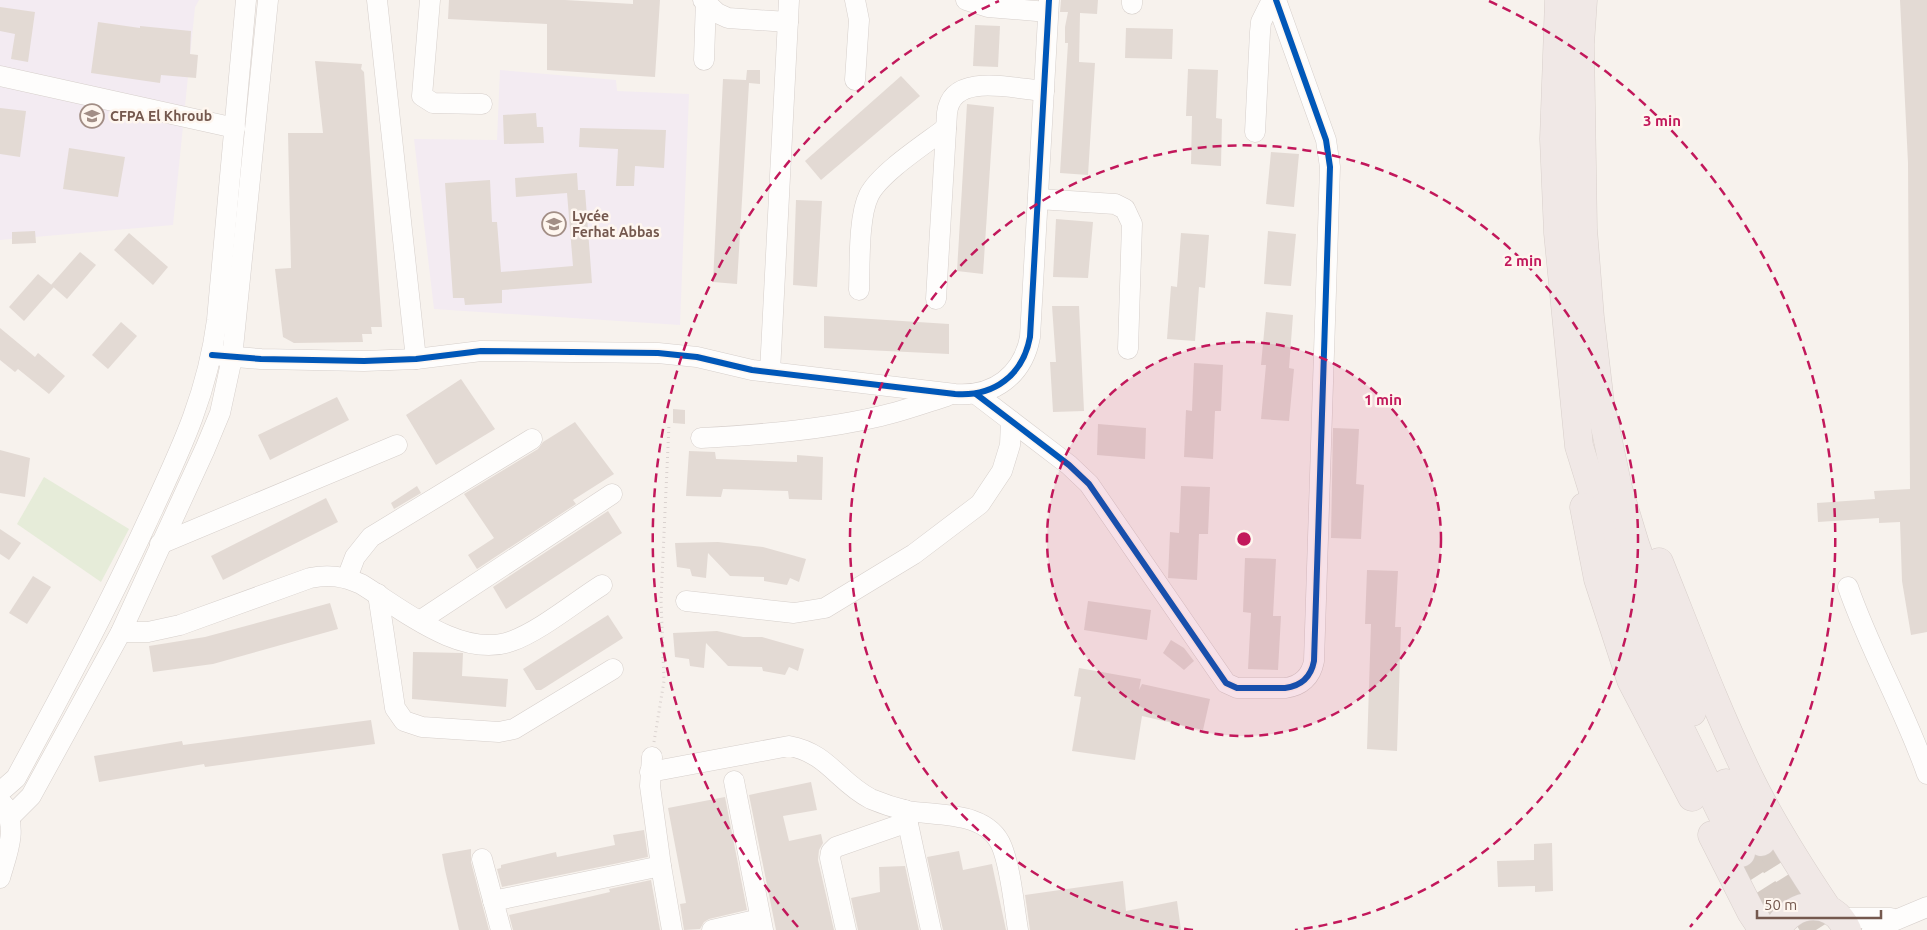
<svg xmlns="http://www.w3.org/2000/svg" width="1927" height="930" font-family="Ubuntu,sans-serif">
  <rect width="100%" height="100%" fill="#f7f2ed"/>
  <g fill="#f3ebf2">
    <polygon points="0,0 199,0 195,7 173,225 0,240"/>
    <polygon points="500,70 616,80 617,91 689,94 680,325 434,309 414,139 497,140"/>
  </g>
  <polygon fill="#e6ecd9" points="44,477 129,529 101,582 17,524"/>
  <g fill="#e3dad4">
    <polygon points="449,0 565,0 633,4 633,0 660,0 655,77 547,70 547,24 448,19"/>
    <polygon points="1061,0 1098,0 1097,14 1080,13 1079,62 1095,63 1088,175 1060,173 1068,43 1065,43 1065,27 1068,12 1060,12"/>
    <polygon points="1900,0 1927,0 1927,632 1911,635 1902,581 1900,522 1879,523 1879,518 1818,522 1817,503 1875,499 1874,491 1910,489 1908,163"/>
    <polygon points="0,7 35,12 28,62 11,59 15,34 0,31"/>
    <polygon points="98,22 140,28 140,26 191,31 190,54 198,55 196,78 161,75 160,83 91,73"/>
    <polygon points="975,25 1000,26 998,67 973,66"/>
    <polygon points="1126,28 1173,29 1172,59 1125,58"/>
    <polygon points="315,61 362,64 361,69 364,72 382,327 371,327 372,334 362,334 363,342 294,343 283,337 275,269 291,268 288,133 323,133"/>
    <polygon points="1188,69 1218,70 1216,118 1222,119 1221,166 1191,164 1192,116 1186,116"/>
    <polygon points="747,70 760,70 760,84 749,83 737,284 713,282 723,79 746,80"/>
    <polygon points="901,76 920,96 821,180 805,161"/>
    <polygon points="967,104 994,107 983,274 957,271"/>
    <polygon points="0,108 26,111 20,157 0,154"/>
    <polygon points="536,113 537,127 543,127 544,143 504,144 503,115"/>
    <polygon points="580,128 666,130 664,168 635,166 634,186 616,186 618,149 579,147"/>
    <polygon points="69,148 125,157 118,197 63,189"/>
    <polygon points="1271,152 1299,154 1294,207 1266,204"/>
    <polygon points="577,173 578,190 585,190 592,283 502,290 502,303 465,305 464,298 453,298 445,183 490,180 492,222 497,222 501,272 573,266 567,193 516,197 515,178"/>
    <polygon points="796,200 822,201 817,287 793,285"/>
    <polygon points="1056,219 1093,222 1088,278 1053,277"/>
    <polygon points="35,231 36,243 12,244 12,232"/>
    <polygon points="1268,231 1296,234 1291,286 1264,284"/>
    <polygon points="129,233 168,267 153,285 114,250"/>
    <polygon points="1181,233 1209,235 1205,288 1199,287 1195,341 1167,339 1171,286 1177,287"/>
    <polygon points="80,252 96,265 67,299 51,285"/>
    <polygon points="38,274 54,287 24,321 9,307"/>
    <polygon points="1052,306 1079,306 1084,411 1053,412 1050,362 1056,362"/>
    <polygon points="1266,312 1293,315 1289,368 1294,369 1289,421 1261,419 1266,365 1261,365"/>
    <polygon points="824,316 949,324 949,354 824,348"/>
    <polygon points="121,322 137,336 108,369 92,355"/>
    <polygon points="0,328 35,357 38,353 65,376 49,394 18,369 15,372 0,360"/>
    <polygon points="1194,363 1223,365 1221,411 1215,411 1213,459 1184,457 1186,410 1192,411"/>
    <polygon points="461,379 495,429 436,465 406,415"/>
    <polygon points="337,397 349,420 270,460 258,435"/>
    <polygon points="673,409 685,410 685,424 673,423"/>
    <polygon points="575,422 614,474 573,500 576,504 477,569 468,555 494,538 464,494 538,449 543,442"/>
    <polygon points="1098,424 1146,428 1145,459 1097,455"/>
    <polygon points="1333,428 1359,429 1356,484 1364,485 1361,539 1331,538"/>
    <polygon points="0,450 30,458 25,497 0,493"/>
    <polygon points="689,451 715,452 716,459 797,462 797,455 823,457 822,500 789,499 788,491 723,489 721,497 686,496"/>
    <polygon points="417,486 421,493 394,509 391,503"/>
    <polygon points="1181,486 1210,487 1208,534 1199,534 1197,580 1168,578 1170,532 1179,533"/>
    <polygon points="326,498 338,522 223,580 211,556"/>
    <polygon points="608,511 622,533 506,609 493,587"/>
    <polygon points="0,529 21,543 9,560 0,554"/>
    <polygon points="718,542 763,547 806,559 799,582 790,578 787,585 764,581 764,577 730,576 708,553 706,578 692,576 690,569 677,567 675,543"/>
    <polygon points="1245,558 1276,559 1273,616 1281,616 1278,670 1248,669 1251,613 1243,612"/>
    <polygon points="1367,570 1398,571 1395,627 1401,627 1397,751 1367,749 1371,624 1365,624"/>
    <polygon points="33,576 51,587 27,624 9,613"/>
    <polygon points="1088,601 1151,610 1147,640 1084,630"/>
    <polygon points="330,603 338,629 213,664 153,672 149,646 205,637"/>
    <polygon points="608,615 623,638 541,690 536,690 523,669"/>
    <polygon points="717,631 743,637 762,637 804,649 798,671 789,667 785,675 763,671 762,667 728,666 706,643 704,668 690,666 689,659 675,657 673,633"/>
    <polygon points="1171,640 1184,648 1194,661 1184,670 1163,653"/>
    <polygon points="413,652 463,653 462,676 508,679 506,707 412,699"/>
    <polygon points="1079,668 1141,679 1139,690 1142,684 1210,699 1203,730 1142,716 1135,760 1072,751 1081,697 1074,696"/>
    <polygon points="371,720 375,744 205,767 204,764 99,782 94,756 182,741 183,745"/>
    <polygon points="811,782 817,810 783,816 789,841 821,834 823,843 819,850 818,860 834,930 776,930 749,795"/>
    <polygon points="725,797 747,910 709,919 704,922 700,929 684,930 680,904 686,903 668,808"/>
    <polygon points="644,830 648,857 502,887 497,869 501,868 501,865 556,852 557,857 615,845 613,835"/>
    <polygon points="1552,843 1553,891 1535,892 1535,886 1498,887 1497,861 1534,860 1534,844"/>
    <polygon points="471,849 471,862 489,930 459,930 445,870 442,854"/>
    <polygon points="959,851 963,870 992,864 1006,930 943,930 927,857"/>
    <polygon points="905,866 919,930 858,930 851,898 880,892 879,867"/>
    <polygon points="651,880 660,930 513,930 509,915 567,902 610,892 609,889"/>
    <polygon points="1123,881 1126,911 1177,901 1181,930 1030,930 1025,895"/>
  </g>
  <g fill="none" stroke-linecap="round" stroke-linejoin="round">
    <g stroke="#d6ccc5" stroke-width="28" stroke-dasharray="28 14" stroke-linecap="butt">
      <polyline points="1761,842 1816,930"/>
      <polyline points="1741,853 1790,930"/>
    </g>
    <g stroke="#d6cfcb" stroke-width="21">
      <g id="minor">
        <polyline points="377,0 416,359"/>
        <polyline points="430,0 422,96 433,103 482,104"/>
        <polyline points="703,0 717,13 728,18 788,22"/>
        <polyline points="855,0 859,20 855,80"/>
        <polyline points="966,0 988,7 1048,12"/>
        <polyline points="1132,4 1132,0"/>
        <polyline points="704,60 706,0"/>
        <polyline points="0,76 235,128"/>
        <polyline points="1255,132 1260,32 1261,22 1272,0"/>
        <polyline points="1038,199 1115,204 1125,209 1132,224 1128,349"/>
        <path d="M859,290C860,265 858,217 869,195C880,173 925,144 946,128"/>
        <path d="M936,299L947,113C952,71 1014,89 1044,91"/>
        <path d="M212,355L261,359L364,361L416,359L481,351L658,353L697,357L752,370L955,394C994,397 1023,375 1030,337L1049,0"/>
        <polyline points="770,372 789,0"/>
        <path d="M976,394L1069,465L1089,484L1226,683L1237,688H1285C1301,686 1311,677 1314,661L1330,167L1326,140L1276,0"/>
        <path d="M701,438C761,435 822,430 881,416C903,411 925,403 947,396"/>
        <polyline points="160,544 397,445"/>
        <polyline points="347,578 355,557 371,537 532,439"/>
        <path d="M1848,587C1870,651 1905,710 1927,774"/>
        <polyline points="378,594 395,708 404,721 422,727 499,732 514,729 613,669"/>
        <polyline points="686,601 794,613 825,608 914,554 980,504 1002,471 1010,445 1011,421"/>
        <polyline points="421,620 612,494"/>
        <path d="M121,632H148L180,625L310,578C329,574 344,576 361,584C402,609 462,660 512,641C540,631 575,602 602,585"/>
        <polyline points="652,757 650,786 661,866 672,930"/>
        <path d="M650,772L789,746C828,753 838,782 871,799C883,804 895,808 908,811C939,816 988,811 1002,847C1011,870 1014,906 1018,930"/>
        <polyline points="734,781 763,930"/>
        <path d="M0,792L16,778C62,693 107,609 147,522C179,453 207,397 217,320L246,0"/>
        <polyline points="905,810 931,930"/>
        <polyline points="10,817 31,796 121,632 205,449 220,413 232,358 268,0"/>
        <polyline points="482,859 501,930"/>
        <path d="M0,878C7,853 18,830 4,805"/>
        <polyline points="493,901 661,866"/>
        <polyline points="1840,918 1891,918"/>
        <polyline points="712,930 760,919"/>
        <polyline points="846,930 830,858 831,852 836,847 908,822"/>
        <polyline points="1872,930 1927,907"/>
      </g>
    </g>
    <g stroke="#d8cfcb" stroke-width="29">
      <g id="highway">
        <polyline points="1559,0 1554,139 1558,233 1579,446 1601,517 1652,661 1674,716 1741,853"/>
        <polyline points="1583,0 1580,44 1583,229 1590,318 1600,403 1618,488 1635,544 1692,712"/>
        <polyline points="1584,507 1598,579 1631,680 1692,797"/>
        <path d="M1659,562C1688,634 1715,707 1749,777C1771,822 1799,866 1827,908"/>
        <polyline points="1726,783 1740,811 1761,842"/>
        <polyline points="1712,835 1751,912 1763,930"/>
        <path d="M1777,930C1792,900 1833,897 1847,930"/>
      </g>
    </g>
    <polyline stroke="#dad2cf" stroke-width="3" stroke-dasharray="1 4" stroke-linecap="butt" points="654,742 664,681 661,600 669,424"/>
    <use href="#minor" stroke="#fefdfc" stroke-width="20"/>
    <use href="#highway" stroke="#f0e8e6" stroke-width="28"/>
    <g stroke="#fef6ef" stroke-width="9">
      <g id="cycleway">
        <path d="M212,355L261,359L364,361L416,359L481,351L658,353L697,357L752,370L955,394C994,397 1023,375 1030,337L1049,0"/>
        <path d="M976,394L1069,465L1089,484L1226,683L1237,688H1285C1301,686 1311,677 1314,661L1330,167L1326,140L1276,0"/>
      </g>
    </g>
    <use href="#cycleway" stroke="#0057b8" stroke-width="6"/>
  </g>
  <circle cx="1244" cy="539" r="197" fill="#c2185b" fill-opacity=".12"/>
  <g fill="none" stroke="#c2185b" stroke-width="2.5" stroke-dasharray="9 6">
    <circle cx="1244" cy="539" r="197"/>
    <path d="M1193 930A394 394 0 1 1 1295 930"/>
    <path d="M798 927A591 591 0 0 1 999 1M1489 1A591 591 0 0 1 1690 927"/>
  </g>
  <defs>
    <g id="university-ring" transform="scale(1.25)"><circle r="9.5" fill="#fef6ef" stroke="#a28e86" stroke-width="1.5"/><path d="M0-5L7-2L0 1L-7-2ZM-4 1L0 2.5L4 1V4Q0 6-4 4Z" fill="#a28e86"/></g>
    <g id="school-ring" transform="scale(1.25)"><circle r="9.5" fill="#fef6ef" stroke="#a28e86" stroke-width="1.5"/><path d="M0-5L7-2L0 1L-7-2ZM-4 1L0 2.5L4 1V4Q0 6-4 4Z" fill="#a28e86"/></g>
  </defs>
  <g fill-rule="evenodd">
    <use href="#university-ring" x="92" y="116"/>
    <use href="#school-ring" x="554" y="224"/>
  </g>
  <g text-anchor="middle" stroke-width="5" stroke-linejoin="round" paint-order="stroke">
    <g font-size="14" font-weight="bold" fill="#74584e" stroke="#fef6ef" text-anchor="start">
      <text x="110" y="121">CFPA El Khroub</text>
      <text x="572" y="221">Lycée<tspan x="572" dy="16">Ferhat Abbas</tspan></text>
    </g>
  </g>
  <circle cx="1244" cy="539" r="8" fill="#c2185b" stroke="#fef6ef" stroke-width="2.5"/>
  <g font-size="15" text-anchor="middle" font-weight="bold" fill="#c2185b" stroke="#fef6ef" stroke-width="5" stroke-linejoin="round" paint-order="stroke">
    <text x="1662" y="126">3 min</text>
    <text x="1523" y="266">2 min</text>
    <text x="1383" y="405">1 min</text>
  </g>
  <path d="M1757 910v8h124v-8" fill="none" stroke="#74584e" stroke-width="2.5"/>
  <text x="1764" y="910" font-size="15" fill="#74584e" stroke="#fef6ef" stroke-width="4" paint-order="stroke">50 m</text>
</svg>
